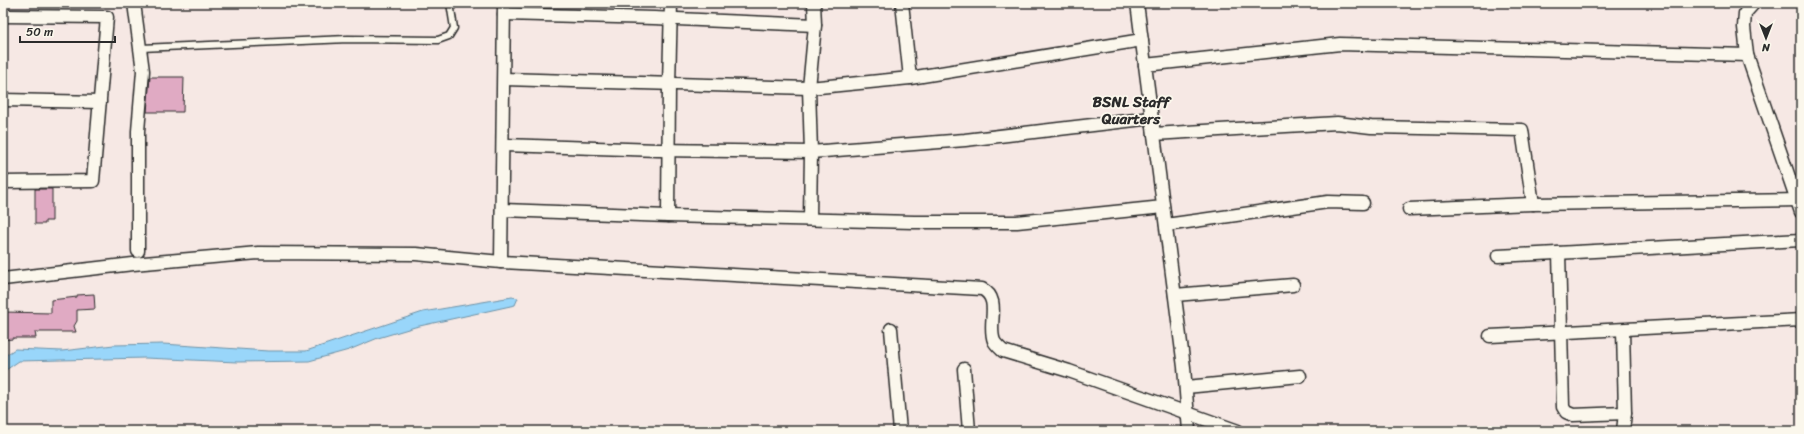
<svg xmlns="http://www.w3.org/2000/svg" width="1804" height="434" font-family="Sriracha,sans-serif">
  <rect width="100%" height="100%" fill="#f6e8e4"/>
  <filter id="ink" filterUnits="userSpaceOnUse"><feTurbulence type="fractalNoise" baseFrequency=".025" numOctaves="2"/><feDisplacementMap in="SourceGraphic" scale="8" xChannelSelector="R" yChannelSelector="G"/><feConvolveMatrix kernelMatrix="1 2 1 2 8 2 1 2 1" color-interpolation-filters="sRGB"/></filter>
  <g filter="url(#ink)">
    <polygon fill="#99d6fa" stroke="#6d92a7" points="512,297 518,298 515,305 415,327 378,338 349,350 309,361 237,362 145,358 19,361 3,372 3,357 15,349 62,351 114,345 163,344 268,351 306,351 423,312"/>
    <g fill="#e0aac3" stroke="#2b2b2b">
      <polygon points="150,77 184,77 183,112 147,112"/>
      <polygon points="35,189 52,189 52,221 45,221 45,224 35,224"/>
      <polygon points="94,294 95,309 77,310 77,321 74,326 76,332 35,332 36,338 13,338 13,339 3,340 3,312 51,313 51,300 77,297 77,295"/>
    </g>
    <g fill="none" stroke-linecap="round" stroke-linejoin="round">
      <g stroke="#2b2b2b" stroke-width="9">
        <polyline id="service" points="141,48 348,39 438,40 449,36 454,28 450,3"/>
      </g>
      <g stroke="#2b2b2b" stroke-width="15">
        <g id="minor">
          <polyline points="134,3 143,71 138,131 138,251"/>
          <polyline points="902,3 910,78"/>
          <polyline points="1137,3 1184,367 1189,431"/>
          <polyline points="1754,3 1745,13 1744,27 1747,55 1801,212"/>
          <polyline points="504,14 654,18 815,25"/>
          <polyline points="3,16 107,17 93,181 3,182"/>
          <polyline points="1145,65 1340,44 1747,55"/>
          <polyline points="504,79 809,88 910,78 1142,40"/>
          <polyline points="3,100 100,102"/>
          <polyline points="1154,134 1337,123 1371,127 1522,130 1533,204"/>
          <polyline points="503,145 658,150 811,152 965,140 1152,118"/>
          <polyline points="1409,209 1533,204 1798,200"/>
          <polyline points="502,210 668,216 914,222 1017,222 1163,207"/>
          <polyline points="668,216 669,85 671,3"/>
          <polyline points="810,219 811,152 809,88 815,25 814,3"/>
          <polyline points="1166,225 1328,202 1363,203"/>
          <polyline points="1559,253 1563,407 1566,412 1573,415 1625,413"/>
          <polyline points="1498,256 1801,240"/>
          <polyline points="501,262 504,3"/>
          <path d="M3,279L133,264L258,253L416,254L501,262L982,289C1002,299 987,324 994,341C996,345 1000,348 1003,351L1069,371L1238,431"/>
          <polyline points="1175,295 1293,285"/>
          <polyline points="891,329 900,431"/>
          <polyline points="1623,330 1625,413 1623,431"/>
          <polyline points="1490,336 1801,320"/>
          <polyline points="964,369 969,431"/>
          <polyline points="1186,387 1300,376"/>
        </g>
      </g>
      <use href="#service" stroke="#fbf7ec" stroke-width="6"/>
      <use href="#minor" stroke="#fbf7ec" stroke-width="12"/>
    </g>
  </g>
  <g text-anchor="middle" stroke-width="3.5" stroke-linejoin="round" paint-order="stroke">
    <g font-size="15" font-weight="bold" fill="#2b2b2b" stroke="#fbf7ec">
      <text x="1131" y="107">BSNL Staff<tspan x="1131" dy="17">Quarters</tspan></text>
    </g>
  </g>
  <rect width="1804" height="434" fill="none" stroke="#fbf7ec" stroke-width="16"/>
  <rect x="8" y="8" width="1788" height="418" fill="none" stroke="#2b2b2b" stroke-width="1.5" filter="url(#ink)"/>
  <g transform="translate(1766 38) rotate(180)" stroke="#fbf7ec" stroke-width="3" paint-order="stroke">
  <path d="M0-3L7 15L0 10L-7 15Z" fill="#2b2b2b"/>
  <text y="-6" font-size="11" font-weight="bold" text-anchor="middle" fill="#2b2b2b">N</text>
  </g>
  <path d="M20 36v6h95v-6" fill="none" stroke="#2b2b2b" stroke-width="2"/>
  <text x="26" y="36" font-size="12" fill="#2b2b2b" stroke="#fbf7ec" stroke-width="3" paint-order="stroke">50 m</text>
</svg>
